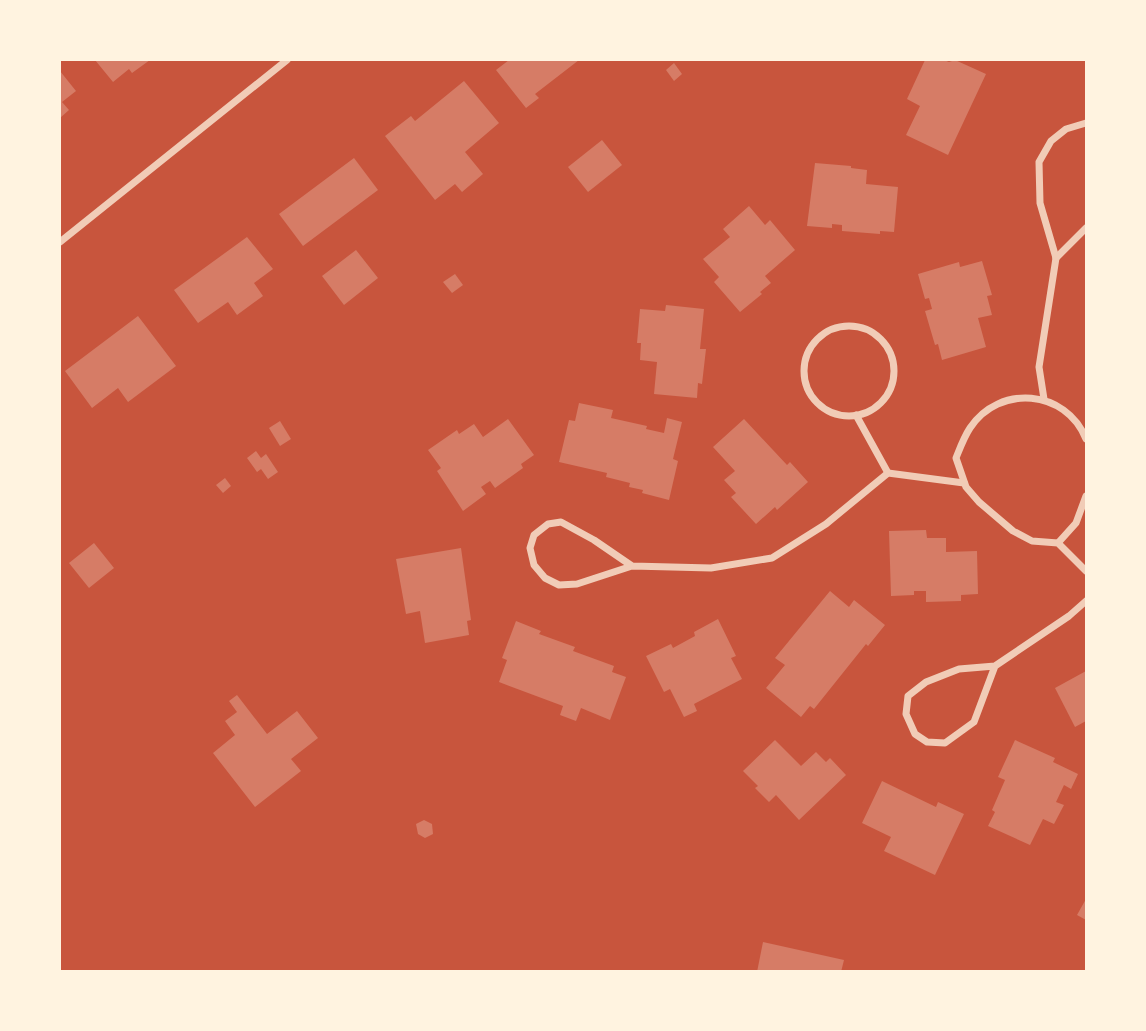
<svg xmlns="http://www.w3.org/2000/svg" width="1146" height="1031" font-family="'Public Sans',sans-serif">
  <rect width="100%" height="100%" fill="#c8553d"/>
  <g fill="#d67c66">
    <polygon points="95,60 150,60 132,73 129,69 113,82"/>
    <polygon points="509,60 579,60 535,94 539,98 526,108 496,70"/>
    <polygon points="925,60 944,60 949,62 955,60 986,74 948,155 906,135 920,106 907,99"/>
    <polygon points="674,63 682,74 674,81 666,70"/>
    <polygon points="60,71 76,91 62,102 69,110 60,118"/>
    <polygon points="464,81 499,123 465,152 483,174 462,192 455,184 435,200 385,136 411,116 415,121"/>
    <polygon points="602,140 622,165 588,192 568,167"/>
    <polygon points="354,158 378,190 303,246 279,214"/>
    <polygon points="815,163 851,166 851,168 867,170 866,184 898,187 894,232 880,231 880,234 842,231 842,225 832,224 832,228 807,226"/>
    <polygon points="749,206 765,225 770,220 795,250 765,276 771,283 760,292 762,294 740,312 714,282 719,277 703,259 730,237 723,229"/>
    <polygon points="247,237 273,269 254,283 263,296 237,315 228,302 198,323 174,290"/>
    <polygon points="356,250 378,278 344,305 322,276"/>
    <polygon points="982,261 992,295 987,296 992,315 978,318 986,347 942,360 938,344 935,345 925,311 932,309 929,298 925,299 918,274 959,262 960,267"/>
    <polygon points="455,274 463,285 452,293 443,282"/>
    <polygon points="666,305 704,309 700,349 706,349 702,384 698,383 697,398 654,394 657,362 640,360 641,343 637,343 640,309 665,311"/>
    <polygon points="138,316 176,366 128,402 118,388 92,408 65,371"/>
    <polygon points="579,403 613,410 611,418 647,426 646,429 664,433 667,418 682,422 673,459 678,461 669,500 642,493 643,490 629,487 630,483 606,477 607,473 559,462 569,420 575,421"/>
    <polygon points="508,419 534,455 521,464 523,468 495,488 490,481 481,487 486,494 463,511 437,471 441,468 428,450 457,430 459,434 474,424 483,437"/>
    <polygon points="744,419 787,465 790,462 808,482 777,510 775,507 756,524 731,497 736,493 724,480 735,471 713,447"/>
    <polygon points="280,421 291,439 280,446 269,428"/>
    <polygon points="256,451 261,458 266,454 278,472 268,479 261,469 257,472 247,458"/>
    <polygon points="225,478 231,486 223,493 216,485"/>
    <polygon points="926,530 927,538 946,538 946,552 977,551 978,594 961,595 961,601 926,602 926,591 914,591 914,595 891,596 889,531"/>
    <polygon points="94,543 114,568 89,588 69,563"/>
    <polygon points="461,548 471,620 467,621 469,635 425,643 420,611 406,614 396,559"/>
    <polygon points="830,591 849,607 854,600 885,625 868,646 866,644 814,709 810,706 801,717 766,688 785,665 775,658"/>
    <polygon points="718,619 736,656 731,658 742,679 694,704 697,711 684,717 670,689 664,692 646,656 671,644 673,648 695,636 694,632"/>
    <polygon points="516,621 541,631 539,634 575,647 573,651 614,666 612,672 626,677 610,720 581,708 576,721 560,715 563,706 499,682 507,660 502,658"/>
    <polygon points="1086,671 1086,721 1075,727 1055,688"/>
    <polygon points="237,695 267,734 297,711 318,738 291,759 301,771 255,807 213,753 235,735 225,721 237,712 229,701"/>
    <polygon points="775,740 801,766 816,752 826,762 830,758 846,775 799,820 776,795 769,802 755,788 758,786 743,771"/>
    <polygon points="1015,740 1055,758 1053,762 1078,774 1071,789 1064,785 1056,802 1064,805 1054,824 1043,819 1030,845 988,826 995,812 992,810 1005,780 998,777"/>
    <polygon points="882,781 936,807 938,802 964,814 935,875 884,851 891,837 862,823"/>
    <polygon points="424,820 432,824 433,834 425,838 418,834 416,824"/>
    <polygon points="1086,899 1086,920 1077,915"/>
    <polygon points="763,942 844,960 841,972 757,972"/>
  </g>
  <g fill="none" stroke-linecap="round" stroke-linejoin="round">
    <g stroke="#f1ccb7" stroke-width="7">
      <polyline points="60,242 287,60"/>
      <polyline points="1056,258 1086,228"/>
      <circle cx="849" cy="371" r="45"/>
      <polyline points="1044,399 1039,367 1056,258 1040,203 1039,162 1051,141 1066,129 1086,123"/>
      <polyline points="856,415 888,473"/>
      <path d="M1086,439C1066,389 999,384 970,428C964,437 960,448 956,458L966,487L979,502L1013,531L1032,541L1058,543L1086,571"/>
      <polyline points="1058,543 1076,523 1086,496"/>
      <polyline points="632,566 577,584 559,585 545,578 534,565 530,548 534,535 548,524 561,522 594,540 632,566 711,568 772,558 826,524 888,473 964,483"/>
      <polyline points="995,666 974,722 945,743 927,742 915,734 906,714 908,696 926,682 959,669 995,666 1069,616 1086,601"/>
    </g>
  </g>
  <rect width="1146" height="1031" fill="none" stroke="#fff3e0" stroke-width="122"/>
</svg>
